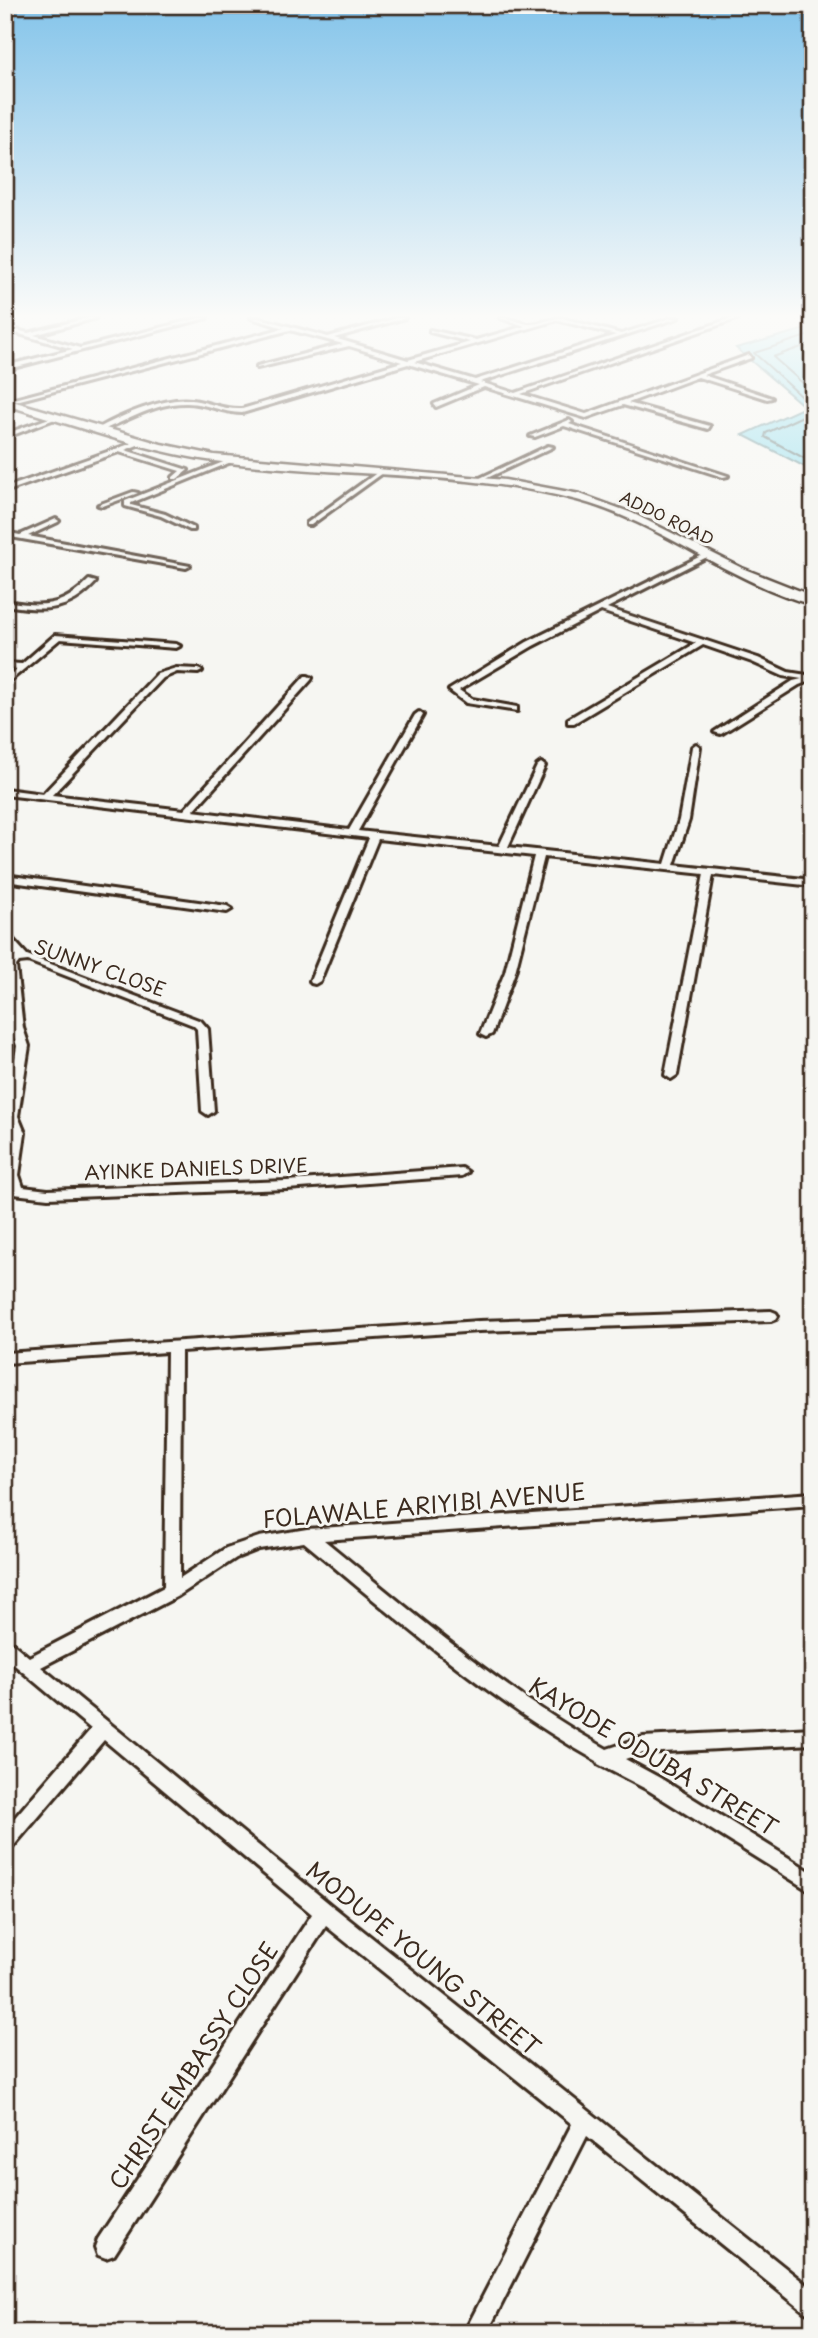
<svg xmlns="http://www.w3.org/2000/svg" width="818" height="2338" font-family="'Playpen Sans',sans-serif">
  <rect width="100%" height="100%" fill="#f6f6f2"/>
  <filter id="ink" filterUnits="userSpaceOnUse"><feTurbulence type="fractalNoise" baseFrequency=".0143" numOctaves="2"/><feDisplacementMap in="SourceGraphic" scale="14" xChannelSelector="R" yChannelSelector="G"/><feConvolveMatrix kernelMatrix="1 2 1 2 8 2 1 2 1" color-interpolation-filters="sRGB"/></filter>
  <g filter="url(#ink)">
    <polygon fill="#8fdded" stroke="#6d959a" stroke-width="2" points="813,327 813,471 743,435 805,407 736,348"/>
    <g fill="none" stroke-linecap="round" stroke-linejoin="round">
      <g stroke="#5d7271" stroke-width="2">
        <polyline points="813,334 754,353 811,405 807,414 766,433 765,437 813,463"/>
        <polyline points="813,343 773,357 813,392"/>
      </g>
      <g stroke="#3b2a1e" stroke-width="6">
        <g id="street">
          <polygon points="88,318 96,318 34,335 80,348 199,318 207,318 5,370 5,366 73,349 5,330 5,327 28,333"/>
          <path d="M251,318H259L328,337L397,318H405L334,338L408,360L470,342L430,332V330L476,340L525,326L500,318C510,318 518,322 528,324C538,325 550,318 562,318L621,334L671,318H678L480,382L515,393L732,318H739L521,394L586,414L749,355L751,358L703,375L772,398L767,399L698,377L628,403L710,426L708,429L623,405L586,418L484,387L436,407L434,404L479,385L408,364L242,413C223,413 206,403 187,403C157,402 129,420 102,430L97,429C120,416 165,396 192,400C209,402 224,410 242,409L402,362L349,346L257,368V366L343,344L290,330L16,401L11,400L284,328ZM557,320L616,335L475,380L414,362Z"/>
          <polygon points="55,416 60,417 5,438 5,434"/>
          <polygon points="569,420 572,422 569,424 728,476 723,477 564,426 535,437 530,436"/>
          <polygon points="141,440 143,443 125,450 188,470 177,479 173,479 173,477 180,471 119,452 5,492 5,488"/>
          <polygon points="548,446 553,447 485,479 480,478"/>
          <polygon points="231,459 236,460 131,503 131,505 165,514 194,528 194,530 190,530 161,516 125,506 125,501"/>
          <polygon points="378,472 383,473 311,525 307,525 307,523"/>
          <polygon points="133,492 138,493 103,506 98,505"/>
          <polygon points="56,519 59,521 58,522 28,536 190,566 186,568 5,536 5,532 20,535"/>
          <polygon points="707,553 710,555 709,556 607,608 758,658 788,672 813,676 813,680 799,685 721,734 714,732 793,681 802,679 783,676 752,662 703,645 574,723 568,723 568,719 696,643 601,611 533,646 459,690 472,699 517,707 517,711 466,703 449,690 527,642"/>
          <path d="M89,580L96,582C68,613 44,611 5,605V601C43,607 61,608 89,580Z"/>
          <polygon points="55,635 176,644 180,646 176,648 60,639 5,685 5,679 17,669 5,667 5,663 22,664"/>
          <polygon points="176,668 198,669 202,671 198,673 177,672 163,678 52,795 184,810 305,676 308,676 312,678 311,680 193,811 349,830 415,715 419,712 423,715 358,831 499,846 537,766 541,763 545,766 508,847 665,864 679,820 692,747 696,744 700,747 689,820 674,865 813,880 813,886 713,875 677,1075 671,1079 665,1075 704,874 544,857 515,972 492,1034 486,1037 480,1034 505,972 534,856 378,839 320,981 315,984 311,983 310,981 369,838 5,795 5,789 43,794 157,674"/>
          <polygon points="5,875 227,906 232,909 227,912 5,881"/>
          <polygon points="5,934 9,935 27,955 201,1021 208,1029 214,1111 208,1115 202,1111 197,1029 193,1025 28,961 19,962 16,966 23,1028 29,1046 18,1116 25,1133 19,1175 23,1187 48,1190 287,1181 462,1168 468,1172 462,1176 287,1189 48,1198 14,1194 7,1175 13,1133 6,1116 17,1046 11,1028 6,966 12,957 16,956 5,944"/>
          <path d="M771,1311L776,1313L778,1316L776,1319L771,1321L479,1331L181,1351L180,1578L226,1548L259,1537L307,1529L813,1493V1505L324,1540C415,1614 504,1692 607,1749L643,1737L813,1728V1744L643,1753L625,1759L660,1778L813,1873V1893L648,1790L598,1764L597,1761C490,1701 398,1620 304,1542L259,1549L236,1558L178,1596L41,1667L331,1905L813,2290V2315L805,2312L587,2136L487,2333H464L572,2124L326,1926L114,2255L106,2258L98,2255L95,2247L98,2239L312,1914L104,1740L11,1849L5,1852V1829L91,1729L5,1657V1640L11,1642L29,1657L164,1587L167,1352L5,1363V1353L479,1321Z"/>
        </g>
      </g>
      <g stroke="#3b2a1e" stroke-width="5">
        <path id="primary" d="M5,399L161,444L214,455L505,480L580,494L632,513L742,568L813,596V605C729,582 660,522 577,500C463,470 331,477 214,461C143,451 74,425 5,405Z"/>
      </g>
      <use href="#street" fill="#f6f6f2" fill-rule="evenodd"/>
      <use href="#primary" fill="#f6f6f2" fill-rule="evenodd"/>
    </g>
  </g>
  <linearGradient id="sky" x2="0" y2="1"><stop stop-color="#84c4ea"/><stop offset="0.49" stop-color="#fbfbf9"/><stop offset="1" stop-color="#fbfbf9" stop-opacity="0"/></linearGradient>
  <rect width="818" height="645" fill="url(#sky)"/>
  <g text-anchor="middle" stroke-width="6" stroke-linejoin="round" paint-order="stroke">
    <g font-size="16" fill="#3b2a1e" stroke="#f6f6f2">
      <text transform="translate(667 518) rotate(26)" y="6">ADDO ROAD</text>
    </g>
    <g font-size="19" fill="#3b2a1e" stroke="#f6f6f2">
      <text transform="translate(100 968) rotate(19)" y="7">SUNNY CLOSE</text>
      <text transform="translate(196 1169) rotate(-2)" y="7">AYINKE DANIELS DRIVE</text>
    </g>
    <g font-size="23" fill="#3b2a1e" stroke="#f6f6f2">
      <text transform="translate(424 1506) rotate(-5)" y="8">FOLAWALE ARIYIBI AVENUE</text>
      <text transform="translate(653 1757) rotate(31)" y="8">KAYODE ODUBA STREET</text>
      <text transform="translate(423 1959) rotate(39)" y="8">MODUPE YOUNG STREET</text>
      <text transform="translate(194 2066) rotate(-57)" y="8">CHRIST EMBASSY CLOSE</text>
    </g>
  </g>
  <rect width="818" height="2338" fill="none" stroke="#f6f6f2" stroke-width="28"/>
  <rect x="14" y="14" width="790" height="2310" fill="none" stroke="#3b2a1e" stroke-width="2.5" filter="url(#ink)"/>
</svg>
